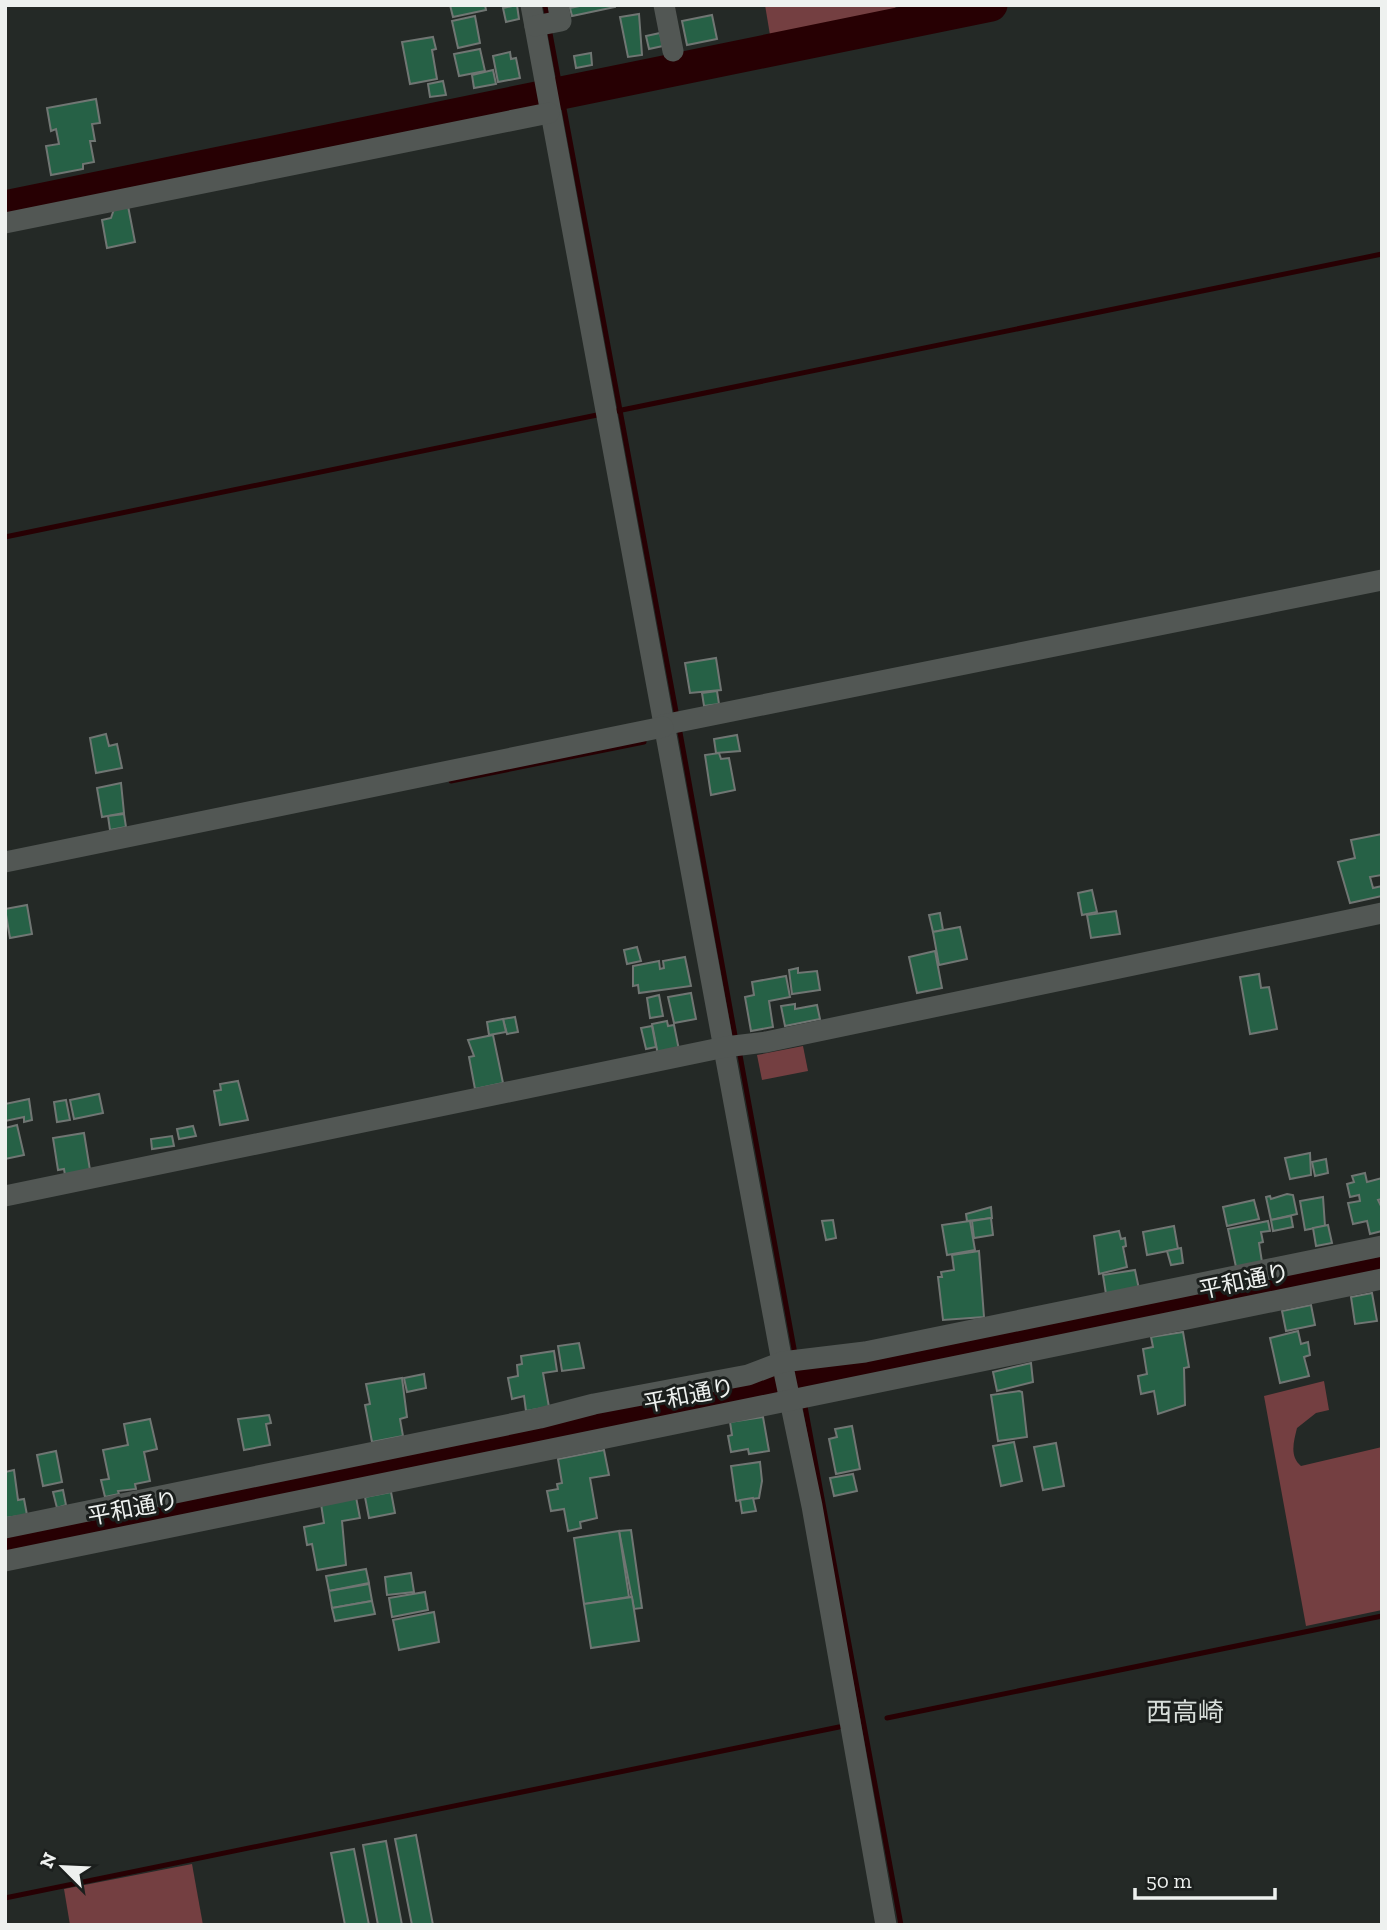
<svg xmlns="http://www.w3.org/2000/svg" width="1387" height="1930" font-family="'Zilla Slab','Noto Sans JP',serif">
  <rect width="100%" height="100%" fill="#242926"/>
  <g fill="#743f41">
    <polygon points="765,5 895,5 897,15 771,41"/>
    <polygon points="803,1046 808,1071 762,1080 757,1055"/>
    <path d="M1324,1381L1329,1410L1316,1413L1297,1428C1294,1441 1289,1456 1301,1466L1382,1447V1610L1306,1626L1264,1396Z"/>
    <polygon points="192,1864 203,1925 70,1925 64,1889"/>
  </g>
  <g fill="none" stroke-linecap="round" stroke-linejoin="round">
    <g stroke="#270003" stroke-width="5">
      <polyline points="545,5 548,19"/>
      <polyline points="549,28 677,717"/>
      <polyline points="617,411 1382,254"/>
      <polyline points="5,537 597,415"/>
      <polyline points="679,727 736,1041"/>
      <polyline points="451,781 644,742"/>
      <polyline points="739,1050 795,1354"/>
      <polyline points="797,1363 802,1392"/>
      <polyline points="804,1401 901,1925"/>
      <polyline points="887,1718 1382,1616"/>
      <polyline points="5,1898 839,1727"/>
    </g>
    <g stroke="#270003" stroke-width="33">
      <polyline points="5,207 991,5"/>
      <polyline points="5,1542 1382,1260"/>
    </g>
  </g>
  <g fill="#266146" stroke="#707673" stroke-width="2">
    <polygon points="450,5 485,5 486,10 453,17"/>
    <polygon points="517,5 519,19 506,22 503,8"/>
    <polygon points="584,5 615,5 615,7 572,16 570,8"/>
    <polygon points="639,14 642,55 628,57 620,17"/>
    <polygon points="712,15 717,39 687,45 682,21"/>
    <polygon points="475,16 480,43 458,48 452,21"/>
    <polygon points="660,33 663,46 649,49 646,36"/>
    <polygon points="433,37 436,49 432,50 437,79 410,84 402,42"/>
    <polygon points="480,49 485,71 459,76 454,54"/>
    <polygon points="510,52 511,59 516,58 520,78 498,82 493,56"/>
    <polygon points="591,53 592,65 576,68 574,56"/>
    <polygon points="493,70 496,84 474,88 472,75"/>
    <polygon points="443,81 446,95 430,97 428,84"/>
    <polygon points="96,99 100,123 92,124 95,141 90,141 94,162 83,164 83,169 51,175 46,146 59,144 56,129 51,131 47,108"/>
    <polygon points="128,206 135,242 107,248 102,220 111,218 114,209"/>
    <polygon points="716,658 721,690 690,693 685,663"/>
    <polygon points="717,691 719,704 704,706 702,693"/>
    <polygon points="106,734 109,746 117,744 122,768 96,773 90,738"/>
    <polygon points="737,735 740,751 716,753 714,739"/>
    <polygon points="719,753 721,759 729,758 735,790 711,795 705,755"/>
    <polygon points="121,783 124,813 102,817 97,788"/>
    <polygon points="124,814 126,827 110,830 108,816"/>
    <polygon points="1382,834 1382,875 1370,877 1373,888 1382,886 1382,896 1350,903 1338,862 1355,858 1351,840"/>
    <polygon points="1092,890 1097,912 1082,915 1078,893"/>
    <polygon points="27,905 32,934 10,938 5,909"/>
    <polygon points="1116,911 1120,934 1091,938 1087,915"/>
    <polygon points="940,913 943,930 933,932 929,915"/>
    <polygon points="960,927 967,959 939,965 933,932"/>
    <polygon points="637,947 641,961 627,964 624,950"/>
    <polygon points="935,951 942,988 917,993 909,957"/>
    <polygon points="685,957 691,986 639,993 638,985 633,986 633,966 659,961 660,969 664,968 663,961"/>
    <polygon points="798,968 798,973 817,971 820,990 792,994 789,970"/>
    <polygon points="1259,974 1261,988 1269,987 1277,1029 1250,1034 1240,977"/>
    <polygon points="786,976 790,997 769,1001 773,1027 751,1031 745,997 754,995 752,982"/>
    <polygon points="691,993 696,1019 674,1023 668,997"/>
    <polygon points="659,995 663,1016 650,1018 647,998"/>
    <polygon points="795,1004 795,1009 817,1005 820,1019 785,1026 781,1006"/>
    <polygon points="515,1017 518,1032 507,1034 503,1019"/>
    <polygon points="503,1019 506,1032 489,1035 487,1022"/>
    <polygon points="667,1021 668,1026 674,1025 679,1050 658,1055 652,1024"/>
    <polygon points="652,1026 656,1047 646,1049 641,1028"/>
    <polygon points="493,1035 503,1083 475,1089 469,1057 474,1056 468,1040"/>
    <polygon points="238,1081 248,1120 220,1125 214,1091 221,1090 220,1084"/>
    <polygon points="99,1094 103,1113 74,1119 70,1100"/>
    <polygon points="29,1099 32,1120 24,1122 24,1117 5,1121 5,1104"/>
    <polygon points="66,1100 70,1120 57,1122 54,1102"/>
    <polygon points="17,1125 24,1155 5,1159 5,1128"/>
    <polygon points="193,1126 196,1136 179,1139 177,1129"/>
    <polygon points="84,1133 90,1170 65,1175 64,1169 58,1170 53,1138"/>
    <polygon points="172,1136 174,1146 152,1149 151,1139"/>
    <polygon points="1310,1153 1311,1175 1290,1179 1285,1158"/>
    <polygon points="1326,1159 1328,1173 1315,1176 1312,1162"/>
    <polygon points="1365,1173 1367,1182 1382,1178 1382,1199 1378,1200 1382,1208 1382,1231 1370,1234 1367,1221 1353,1224 1348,1203 1360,1201 1359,1195 1350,1197 1347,1184 1354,1182 1352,1176"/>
    <polygon points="1287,1194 1293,1195 1297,1214 1271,1220 1266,1197 1270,1196 1271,1199"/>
    <polygon points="1323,1197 1325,1226 1305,1230 1300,1201"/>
    <polygon points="1254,1200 1259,1219 1227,1226 1223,1207"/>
    <polygon points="991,1207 992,1218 967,1221 966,1214"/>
    <polygon points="1291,1216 1293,1227 1273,1231 1271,1220"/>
    <polygon points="991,1218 993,1235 974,1238 972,1221"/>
    <polygon points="833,1220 836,1238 826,1240 822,1221"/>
    <polygon points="970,1221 975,1250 947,1255 942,1225"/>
    <polygon points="1268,1221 1270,1231 1261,1232 1263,1242 1259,1243 1262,1262 1236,1267 1228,1229"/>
    <polygon points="1328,1225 1332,1243 1316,1246 1313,1228"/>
    <polygon points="1174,1226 1178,1249 1147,1255 1143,1232"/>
    <polygon points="1119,1231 1121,1239 1125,1238 1126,1246 1123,1247 1127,1267 1099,1274 1094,1236"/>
    <polygon points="1181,1248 1183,1263 1171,1265 1167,1251"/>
    <polygon points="979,1251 984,1317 943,1320 938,1277 942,1277 941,1272 954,1270 952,1255"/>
    <polygon points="1135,1270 1139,1289 1106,1294 1103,1275"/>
    <polygon points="1372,1293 1377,1321 1355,1324 1351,1297"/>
    <polygon points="1311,1305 1315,1325 1286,1331 1282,1311"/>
    <polygon points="1298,1331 1301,1344 1308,1342 1310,1355 1304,1357 1309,1376 1280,1383 1270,1338"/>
    <polygon points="1183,1332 1189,1367 1184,1368 1185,1405 1158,1414 1154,1391 1141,1394 1138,1376 1147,1374 1143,1349 1153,1347 1151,1337"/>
    <polygon points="579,1343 584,1368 562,1371 558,1346"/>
    <polygon points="554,1351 557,1371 543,1373 549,1407 526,1411 524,1396 512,1399 508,1378 518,1376 517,1365 522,1364 521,1356"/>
    <polygon points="1031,1363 1033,1382 997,1391 993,1372"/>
    <polygon points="424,1374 426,1388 407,1392 404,1378"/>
    <polygon points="402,1378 407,1417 400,1419 403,1436 372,1442 365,1405 370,1404 366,1384"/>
    <polygon points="1019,1391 1022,1392 1027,1437 998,1441 991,1395"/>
    <polygon points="269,1415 271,1423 266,1424 270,1445 244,1450 238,1419"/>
    <polygon points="763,1417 769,1451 749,1454 748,1449 731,1452 728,1436 732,1435 730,1422"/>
    <polygon points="150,1419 157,1449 144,1452 150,1481 135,1484 136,1489 118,1491 119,1494 105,1497 101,1480 109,1479 103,1450 128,1445 124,1424"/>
    <polygon points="852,1426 860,1469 836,1474 829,1439 837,1437 835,1429"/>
    <polygon points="1014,1442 1022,1481 1001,1486 993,1446"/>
    <polygon points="1056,1443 1064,1486 1043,1490 1034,1447"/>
    <polygon points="604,1450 609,1475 590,1478 597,1518 580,1522 581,1528 568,1531 564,1509 551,1511 547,1491 558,1489 557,1484 562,1483 558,1459"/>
    <polygon points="56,1451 62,1482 43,1486 37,1455"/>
    <polygon points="760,1462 762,1481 759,1498 736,1501 731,1466"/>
    <polygon points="14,1470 18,1500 24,1499 27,1515 5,1518 5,1472"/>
    <polygon points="853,1474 857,1491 834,1496 830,1478"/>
    <polygon points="63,1490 66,1505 57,1508 53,1492"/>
    <polygon points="391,1492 395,1513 369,1518 365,1497"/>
    <polygon points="356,1497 360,1518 342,1521 346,1565 317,1570 312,1544 307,1545 304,1527 324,1523 321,1504"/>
    <polygon points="753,1498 756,1511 742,1513 740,1500"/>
    <polygon points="631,1530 642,1608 634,1609 619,1531"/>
    <polygon points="619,1531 629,1597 584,1604 574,1538"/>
    <polygon points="366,1569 369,1583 329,1591 326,1576"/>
    <polygon points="411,1573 414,1592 387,1595 385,1577"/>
    <polygon points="369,1584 372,1601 332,1608 329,1591"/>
    <polygon points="425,1592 428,1610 392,1617 389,1598"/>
    <polygon points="632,1597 639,1641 591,1648 584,1604"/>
    <polygon points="372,1601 375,1614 335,1621 332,1608"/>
    <polygon points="434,1612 439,1642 399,1650 393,1620"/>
    <polygon points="416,1835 433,1925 412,1925 395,1839"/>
    <polygon points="386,1841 402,1925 378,1925 363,1845"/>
    <polygon points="354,1849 369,1925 345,1925 331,1853"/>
  </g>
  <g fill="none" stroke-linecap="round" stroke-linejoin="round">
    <g stroke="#525754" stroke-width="21">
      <polyline points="531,5 782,1362 812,1506 886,1925"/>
      <polyline points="664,5 673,51"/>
      <polyline points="535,26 561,21 558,5"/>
      <polyline points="5,223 549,113"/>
      <polyline points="663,725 1382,580"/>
      <polyline points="5,862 663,727"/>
      <polyline points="5,1196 725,1047 766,1042 1382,913"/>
      <polyline points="5,1528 540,1418 594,1404 748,1375 782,1362 865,1352 1382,1246"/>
      <polyline points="5,1561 1382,1279"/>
    </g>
  </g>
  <g text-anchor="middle" stroke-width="6" stroke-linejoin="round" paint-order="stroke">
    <g font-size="23" fill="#eef1ef" stroke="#1b1f1d">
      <text transform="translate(1244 1281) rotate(-12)" y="8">平和通り</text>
      <text transform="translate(689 1395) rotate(-11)" y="8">平和通り</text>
      <text transform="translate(133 1508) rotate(-11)" y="8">平和通り</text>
    </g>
    <g font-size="26" fill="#d8deda" stroke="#1b1f1d">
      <text x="1185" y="1721">西高崎</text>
    </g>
  </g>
  <rect width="1387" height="1930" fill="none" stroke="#eef1ef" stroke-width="14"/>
  <g transform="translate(63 1867) rotate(294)" stroke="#1b1f1d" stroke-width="5" paint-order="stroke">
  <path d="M0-5L12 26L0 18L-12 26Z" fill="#eef1ef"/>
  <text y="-10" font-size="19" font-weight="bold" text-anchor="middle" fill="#eef1ef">N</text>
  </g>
  <path d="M1135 1888v10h140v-10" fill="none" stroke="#eef1ef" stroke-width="3.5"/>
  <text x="1146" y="1888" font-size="21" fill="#eef1ef" stroke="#1b1f1d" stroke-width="5" paint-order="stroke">50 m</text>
</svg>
